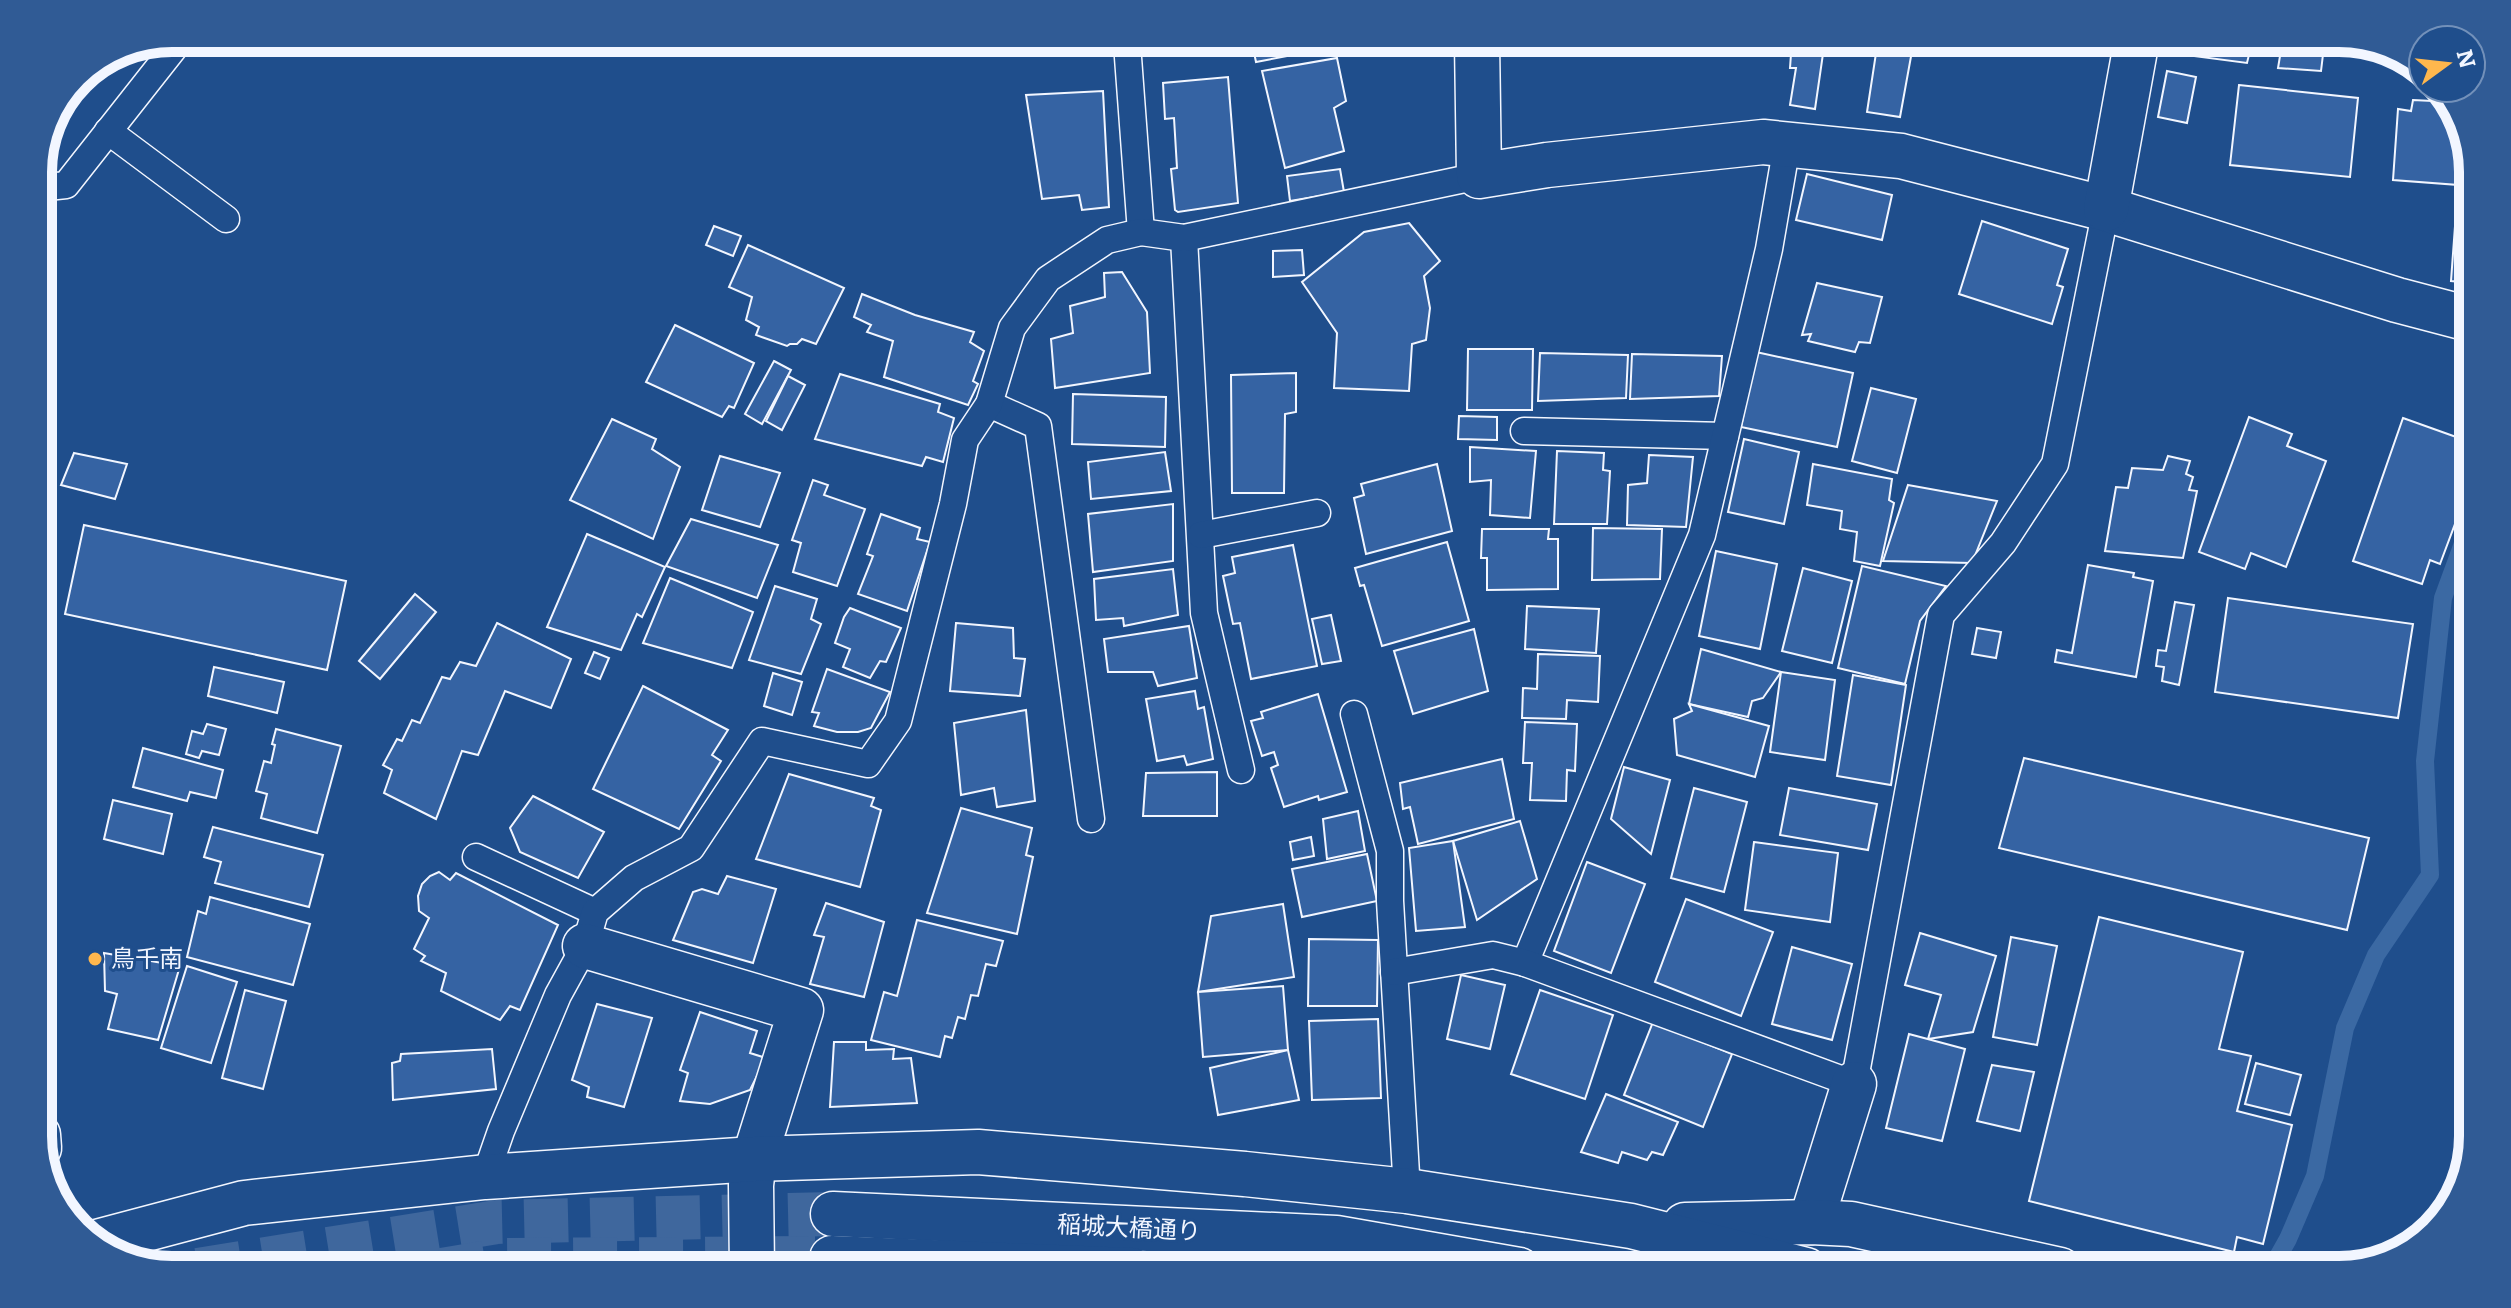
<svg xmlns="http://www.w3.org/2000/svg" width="2511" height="1308" font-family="Literata,'Noto Sans JP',serif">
  <rect width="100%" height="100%" fill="#1f4e8c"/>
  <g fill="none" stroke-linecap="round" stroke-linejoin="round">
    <polyline stroke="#3b69a3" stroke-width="18" points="2274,1264 2288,1239 2315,1176 2345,1028 2376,955 2430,875 2425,761 2443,598 2473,516"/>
  </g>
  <g fill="#3563a3" stroke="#f2f6ff" stroke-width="2">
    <polygon points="2253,38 2247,63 2178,54 2181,39"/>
    <polygon points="2283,38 2325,38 2321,71 2278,68"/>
    <polygon points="1792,40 1825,40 1815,109 1790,105 1796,68 1790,68"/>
    <polygon points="1878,40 1914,40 1900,117 1867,112"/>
    <polygon points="1252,43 1334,43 1335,47 1256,62"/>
    <polygon points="1337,58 1346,101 1334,108 1344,151 1285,168 1262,71"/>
    <polygon points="2167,71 2196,77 2187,123 2158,117"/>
    <polygon points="1228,77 1238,203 1178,212 1175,210 1171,169 1177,168 1174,118 1165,119 1163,83"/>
    <polygon points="2239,85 2358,98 2350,177 2230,165"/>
    <polygon points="1103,91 1109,207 1082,210 1079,195 1042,199 1026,95"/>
    <polygon points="2413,100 2452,102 2473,164 2473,283 2451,281 2458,185 2393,180 2398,109 2411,111"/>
    <polygon points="1340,169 1344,192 1290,201 1287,176"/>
    <polygon points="1807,174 1892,195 1882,240 1796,220"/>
    <polygon points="1982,221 2068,249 2057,285 2063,287 2052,324 1959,294"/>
    <polygon points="1409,223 1440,261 1424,276 1430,308 1426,340 1412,344 1409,391 1334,388 1337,333 1302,282 1364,232"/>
    <polygon points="714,226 741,236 733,256 706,245"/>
    <polygon points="748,245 844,288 816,344 802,339 797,344 790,344 787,346 756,335 759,327 746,320 752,297 729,287"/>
    <polygon points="1302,250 1304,275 1273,277 1273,251"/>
    <polygon points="1122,272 1147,312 1150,373 1055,388 1051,339 1073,333 1070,306 1105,297 1104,273"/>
    <polygon points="1817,283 1882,297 1870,343 1859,342 1855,352 1808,341 1811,334 1802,335"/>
    <polygon points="862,294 915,315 974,332 970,342 984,351 973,381 978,384 968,405 884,377 893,341 867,332 871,325 854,317"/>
    <polygon points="675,325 754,363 734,408 729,406 722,417 646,382"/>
    <polygon points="1468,349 1533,349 1532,410 1467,410"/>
    <polygon points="1756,352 1853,373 1837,447 1741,427"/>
    <polygon points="1540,353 1628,355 1626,398 1538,401"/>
    <polygon points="1632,354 1722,356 1719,396 1630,399"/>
    <polygon points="774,361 791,370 762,424 745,414"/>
    <polygon points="1296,373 1296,412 1285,414 1284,493 1232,493 1231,375"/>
    <polygon points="840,374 940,404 938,412 954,418 943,462 926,457 922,466 815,439"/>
    <polygon points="788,376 805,385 782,430 766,421"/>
    <polygon points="1871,388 1916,399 1897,473 1852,461"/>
    <polygon points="1073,394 1166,397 1165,447 1072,444"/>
    <polygon points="1459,416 1497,417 1497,440 1458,439"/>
    <polygon points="2249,417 2292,434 2287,446 2326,461 2286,567 2251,553 2245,569 2199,552"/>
    <polygon points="2403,418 2473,443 2473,476 2440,564 2430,560 2422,584 2353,561"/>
    <polygon points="612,419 656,439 652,449 680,467 653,539 570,500"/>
    <polygon points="1744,439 1799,452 1784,524 1728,512"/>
    <polygon points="1470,447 1536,451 1530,518 1490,515 1491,480 1470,482"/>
    <polygon points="1557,451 1604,453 1603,470 1610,471 1607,524 1554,524"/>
    <polygon points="1165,452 1171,491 1091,499 1088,462"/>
    <polygon points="74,453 127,464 115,499 61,485"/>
    <polygon points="1649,455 1693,457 1686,527 1627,525 1628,485 1647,483"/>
    <polygon points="720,456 780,473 760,527 702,510"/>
    <polygon points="2168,456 2190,461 2186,474 2193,477 2189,490 2197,491 2183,558 2105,551 2116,487 2128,488 2132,468 2163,470"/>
    <polygon points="1437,464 1452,531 1366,554 1354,498 1364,495 1361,484"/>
    <polygon points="1813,464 1892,479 1889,500 1894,503 1880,566 1854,561 1857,532 1840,529 1842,511 1807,505"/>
    <polygon points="813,480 828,485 824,495 865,509 837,586 793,572 801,543 792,540"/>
    <polygon points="1908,485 1997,501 1972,563 1883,561"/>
    <polygon points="1173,504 1173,561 1093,572 1088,514"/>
    <polygon points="881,514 920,528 917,539 930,542 907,611 858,594 873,556 867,554"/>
    <polygon points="691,519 778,545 757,598 666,566"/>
    <polygon points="84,525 346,581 327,670 65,614"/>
    <polygon points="1593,528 1662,529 1660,579 1592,580"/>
    <polygon points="1482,529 1549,529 1548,539 1558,539 1558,589 1487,590 1487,558 1481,558"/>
    <polygon points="587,534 665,567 642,617 637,614 621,650 547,627"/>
    <polygon points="1447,542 1469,621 1382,646 1364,585 1360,586 1355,568"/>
    <polygon points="1293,545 1317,666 1251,679 1240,623 1233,624 1223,576 1235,573 1232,557"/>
    <polygon points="1716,551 1777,564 1760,649 1699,636"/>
    <polygon points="2088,565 2134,573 2133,577 2153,581 2136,677 2055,662 2057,650 2072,653"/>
    <polygon points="1862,566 1946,586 1920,621 1905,684 1838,668"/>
    <polygon points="1803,568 1852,581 1832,663 1782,651"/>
    <polygon points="1173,569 1178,615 1124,626 1123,618 1096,620 1094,579"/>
    <polygon points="670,578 753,612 732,668 643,643"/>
    <polygon points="775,586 817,599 811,619 821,624 801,674 749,660"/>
    <polygon points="415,594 436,612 380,679 359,661"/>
    <polygon points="2228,598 2413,624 2398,718 2215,692"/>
    <polygon points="2175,602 2194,605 2179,685 2162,681 2164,667 2156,666 2158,650 2166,651"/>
    <polygon points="1527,606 1599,609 1596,653 1525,649"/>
    <polygon points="850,608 901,628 886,662 880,661 870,678 843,667 850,649 835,643 844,617"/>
    <polygon points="1331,615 1341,661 1322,664 1312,619"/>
    <polygon points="497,623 571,659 551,708 505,691 478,755 462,751 436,819 384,793 392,770 383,765 397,739 402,741 412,720 420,723 442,677 450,679 460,662 476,666"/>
    <polygon points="956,623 1013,628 1014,658 1025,659 1020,696 950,691"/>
    <polygon points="1189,626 1197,678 1158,686 1153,672 1108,672 1104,639"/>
    <polygon points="1977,628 2001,632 1996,658 1972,654"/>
    <polygon points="1474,629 1488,691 1413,714 1394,651"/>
    <polygon points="1701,649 1781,672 1763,698 1752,701 1748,717 1689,704"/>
    <polygon points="594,652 609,658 600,679 585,673"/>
    <polygon points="1538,654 1600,656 1598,702 1567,700 1566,719 1522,718 1523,688 1537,689"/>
    <polygon points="214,667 284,682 277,713 208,696"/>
    <polygon points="827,669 890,692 871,728 858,732 837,732 814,726 819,713 812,712"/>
    <polygon points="1781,672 1835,680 1825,760 1770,752"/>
    <polygon points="773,673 802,682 792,715 764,706"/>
    <polygon points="1853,675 1906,685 1891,785 1837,776"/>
    <polygon points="643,686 728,730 712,755 721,761 679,829 593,789"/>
    <polygon points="1195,691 1198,709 1204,707 1213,759 1187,765 1184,756 1157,761 1146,699"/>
    <polygon points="1318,694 1347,792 1319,800 1318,796 1284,807 1271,768 1278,765 1274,752 1262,756 1251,721 1263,718 1261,712"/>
    <polygon points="1689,704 1769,726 1755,777 1677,755 1674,719 1692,711"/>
    <polygon points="1026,710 1035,801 997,807 994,788 961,795 954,723"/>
    <polygon points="1525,722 1577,724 1575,771 1567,770 1566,801 1530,800 1532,763 1523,763"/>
    <polygon points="207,724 226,729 219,755 202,751 199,758 186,754 192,731 203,734"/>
    <polygon points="276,729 341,746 317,833 261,818 267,794 256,791 264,761 271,763 275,745 272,744"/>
    <polygon points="143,748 223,770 216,798 190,792 187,801 133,787"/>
    <polygon points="2024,758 2369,838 2347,930 1999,848"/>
    <polygon points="1502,759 1514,819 1418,844 1410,807 1403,809 1400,783"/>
    <polygon points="1624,767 1670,780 1651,854 1611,819"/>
    <polygon points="1217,772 1217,816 1143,816 1146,773"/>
    <polygon points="789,774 874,798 871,806 881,810 860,887 756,859"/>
    <polygon points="1694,788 1747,802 1724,892 1671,878"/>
    <polygon points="1789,788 1877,804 1868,850 1780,835"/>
    <polygon points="533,796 604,832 578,878 520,852 510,828"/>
    <polygon points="113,800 172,814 163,854 104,839"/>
    <polygon points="961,808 1032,828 1026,855 1033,857 1017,934 927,913"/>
    <polygon points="1358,811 1365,851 1327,859 1323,819"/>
    <polygon points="1520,821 1537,879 1477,920 1453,841"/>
    <polygon points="213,827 323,855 309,907 215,883 221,862 204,857"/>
    <polygon points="1311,837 1314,856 1293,860 1290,842"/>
    <polygon points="1453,841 1465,927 1416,931 1409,848"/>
    <polygon points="1754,842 1838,853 1830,922 1745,910"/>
    <polygon points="1367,854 1377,901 1302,917 1292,869"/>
    <polygon points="1587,862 1645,884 1611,973 1554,951"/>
    <polygon points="439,872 450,880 456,873 558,925 520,1010 510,1006 500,1020 441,991 446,973 421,961 425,956 414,949 429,918 419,911 418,896 422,884 430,876"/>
    <polygon points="727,876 776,889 753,963 673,940 693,892 702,889 718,894"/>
    <polygon points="210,897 310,924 293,985 187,957 198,911 206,914"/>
    <polygon points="1686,899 1773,932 1741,1016 1655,982"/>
    <polygon points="826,903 884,922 864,997 810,984 824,937 814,935"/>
    <polygon points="1283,904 1294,977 1198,992 1211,916"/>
    <polygon points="2099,917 2243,952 2219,1049 2251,1056 2237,1111 2292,1125 2263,1244 2237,1237 2234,1252 2029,1201"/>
    <polygon points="917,920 1003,941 996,966 986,964 978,996 971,995 965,1019 958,1017 952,1038 945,1036 940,1057 871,1040 884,992 897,996"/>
    <polygon points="1920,933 1996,956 1973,1032 1928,1039 1941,995 1905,985"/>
    <polygon points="2011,937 2057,946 2037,1045 1993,1037"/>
    <polygon points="1309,939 1378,940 1377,1006 1308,1006"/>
    <polygon points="1792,947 1852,964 1832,1040 1772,1024"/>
    <polygon points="104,953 180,966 158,1040 108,1029 117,994 105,991"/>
    <polygon points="187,966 237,982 211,1063 161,1048"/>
    <polygon points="1461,975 1505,985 1490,1049 1447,1039"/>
    <polygon points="1283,986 1288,1050 1203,1057 1198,992"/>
    <polygon points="245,990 286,1001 263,1089 222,1078"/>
    <polygon points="1540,990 1613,1015 1585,1099 1511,1074"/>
    <polygon points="597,1004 652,1018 624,1107 587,1097 589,1087 572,1080"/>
    <polygon points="700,1012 757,1031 750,1053 766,1058 750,1090 710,1104 680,1101 688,1073 680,1070"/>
    <polygon points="1378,1019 1381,1098 1312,1100 1309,1021"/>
    <polygon points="1653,1022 1732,1054 1703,1127 1624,1095"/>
    <polygon points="1909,1034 1965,1049 1942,1141 1886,1128"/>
    <polygon points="834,1042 866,1042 866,1050 894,1049 893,1059 911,1058 917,1103 830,1107"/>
    <polygon points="492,1049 496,1089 393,1100 392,1063 400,1061 401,1054"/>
    <polygon points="1288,1050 1299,1100 1218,1115 1210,1068"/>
    <polygon points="2256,1063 2301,1075 2290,1115 2245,1104"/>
    <polygon points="1992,1065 2034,1072 2020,1131 1977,1121"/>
    <polygon points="1606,1094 1678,1122 1663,1155 1652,1152 1647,1160 1622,1152 1618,1163 1581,1152"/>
  </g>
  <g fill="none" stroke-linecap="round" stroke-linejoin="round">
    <g stroke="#3f679d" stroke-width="44" stroke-dasharray="44 22" stroke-linecap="butt">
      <polyline points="198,1270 497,1222 833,1214"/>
      <polyline points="442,1270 501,1260 832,1258"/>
    </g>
    <g stroke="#f2f6ff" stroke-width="29">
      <g id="service">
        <polyline points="1127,44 1141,232"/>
        <polyline points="108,131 226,219"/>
        <polyline points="38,188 66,185 174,48"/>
        <polyline points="1184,238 1204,613 1241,770"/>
        <polyline points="989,404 1038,426 1091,819"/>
        <polyline points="1524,431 1725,436"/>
        <polyline points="1201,535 1317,513"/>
        <polyline points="1354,714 1390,851 1390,901 1407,1191"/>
        <polyline points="476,857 595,912"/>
        <polyline points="1525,963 1702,535 1769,249 1787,145"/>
        <polyline points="1394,972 1493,955 1525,963 1854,1084 1941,615 2003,543 2055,464 2106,209"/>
        <polyline points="485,1177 501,1131 558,995 585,946 595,912 634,878 691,848 762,741 868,764 898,721 953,504 965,440 989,404 1012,328 1048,279 1107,240 1141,232 1184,238 1479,176"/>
      </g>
    </g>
    <g stroke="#f2f6ff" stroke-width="47">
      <g id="minor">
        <polyline points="1477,42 1479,176 1547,165 1763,142 1901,156 2106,209 2397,300 2473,320"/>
        <polyline points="2106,209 2137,39"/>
        <polyline points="585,946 801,1010 754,1159"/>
        <polyline points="1811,1222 1854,1084"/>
      </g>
    </g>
    <g stroke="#f2f6ff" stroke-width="47">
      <g id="tertiary">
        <polyline points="38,1135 39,1148"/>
        <polyline points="752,1270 751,1185 754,1159"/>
      </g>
    </g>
    <g stroke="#f2f6ff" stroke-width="47">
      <g id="primary">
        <polyline points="833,1214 1336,1238 1519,1270"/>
        <polyline points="1685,1225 1811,1222 1851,1224 2060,1270"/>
        <polyline points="97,1242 244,1203 485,1177 754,1159 978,1152 1245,1174 1407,1191 1631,1226 1806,1270"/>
        <polyline points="832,1258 1132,1270"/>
      </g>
    </g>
    <use href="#service" stroke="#1f4e8c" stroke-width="26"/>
    <use href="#minor" stroke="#1f4e8c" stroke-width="44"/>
    <use href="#tertiary" stroke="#1f4e8c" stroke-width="44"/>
    <use href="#primary" stroke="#1f4e8c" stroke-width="44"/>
  </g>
  <circle fill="#ffb74d" stroke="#1f4e8c" stroke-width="3" cx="95" cy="959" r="8"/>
  <g text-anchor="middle" stroke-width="6" stroke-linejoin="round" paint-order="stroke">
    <g font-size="24" fill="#f2f6ff" stroke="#1f4e8c" text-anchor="start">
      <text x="111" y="967">鳥千南</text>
    </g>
    <g font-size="24" fill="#f2f6ff" stroke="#1f4e8c">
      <text transform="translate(1129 1228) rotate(3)" y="8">稲城大橋通り</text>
    </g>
  </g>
  <path d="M0 0H2511V1308H0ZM172 52H2339A120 120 0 0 1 2459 172V1136A120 120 0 0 1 2339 1256H172A120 120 0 0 1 52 1136V172A120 120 0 0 1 172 52Z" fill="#305b95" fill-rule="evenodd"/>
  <path fill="none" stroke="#f2f6ff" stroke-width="10" d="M172 52H2339A120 120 0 0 1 2459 172V1136A120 120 0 0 1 2339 1256H172A120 120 0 0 1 52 1136V172A120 120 0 0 1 172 52Z"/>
  <g transform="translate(2447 64) rotate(75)"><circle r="38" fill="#1f4e8c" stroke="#7391ba" stroke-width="2"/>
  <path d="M0-6L14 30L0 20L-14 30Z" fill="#ffb74d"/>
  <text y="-12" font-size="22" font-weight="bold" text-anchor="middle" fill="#f2f6ff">N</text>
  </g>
</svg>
